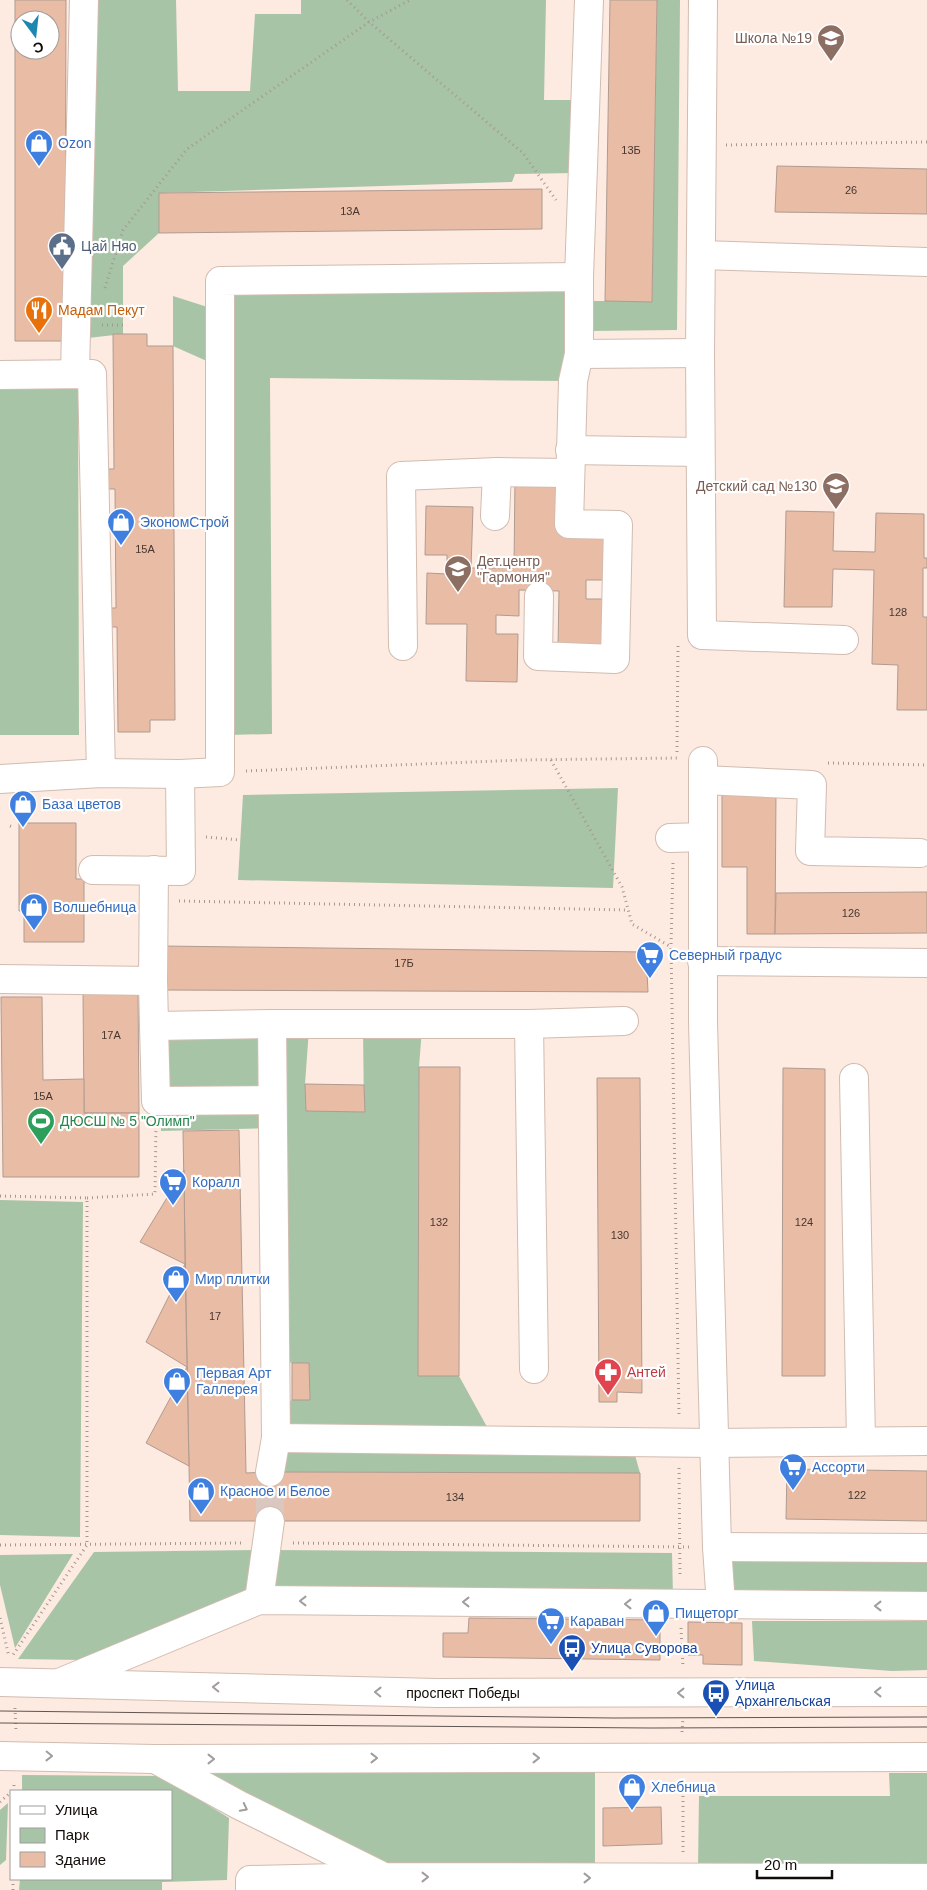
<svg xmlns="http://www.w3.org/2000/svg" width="927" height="1890" font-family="Arial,sans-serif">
  <rect width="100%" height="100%" fill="#fdeae1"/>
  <g fill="#a7c4a6">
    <polygon points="93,0 176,0 178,91 250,91 255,14 301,14 301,0 546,0 544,100 577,100 575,173 515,174 512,182 159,193 159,233 123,266 123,334 88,338"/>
    <polygon points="657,0 680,0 677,330 589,331 587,301 652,301"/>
    <polygon points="573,267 568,381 270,378 272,734 227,735 227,370 173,346 173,296 220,311 228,274"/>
    <polygon points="0,387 78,387 79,735 0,735"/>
    <polygon points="618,788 613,888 238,880 243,795"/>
    <polygon points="422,1028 419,1067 418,1376 459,1376 492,1436 630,1437 640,1473 270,1472 280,1404 292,1400 310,1400 309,1363 292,1363 279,1360 276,1128 161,1131 160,1031 309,1029 305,1084 306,1110 364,1112 363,1029"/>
    <polygon points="0,1200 83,1202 80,1537 0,1535"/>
    <polygon points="257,1550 253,1593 84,1660 18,1659 94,1552"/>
    <polygon points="273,1550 672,1553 673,1597 267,1594"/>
    <polygon points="73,1554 15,1648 0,1585 0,1555"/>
    <polygon points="726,1554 927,1556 927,1597 731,1597"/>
    <polygon points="752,1621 927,1621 927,1670 892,1671 754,1661"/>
    <polygon points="595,1767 595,1869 386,1868 195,1773"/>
    <polygon points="889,1773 927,1773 927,1869 698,1867 699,1796 890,1796"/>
    <polygon points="22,1775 161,1776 229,1818 227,1880 162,1882 162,1890 19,1890 20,1879 171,1879 171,1791 22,1791"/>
    <polygon points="8,1803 6,1860 0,1865 0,1810"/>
  </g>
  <g fill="#e9bca6" stroke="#b09b90" fill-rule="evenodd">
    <path d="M15,0H66L65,341H15ZM20,20H50V50H20Z"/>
    <polygon points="610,0 657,0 652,302 605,301"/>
    <polygon points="777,166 927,169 927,214 775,212"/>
    <polygon points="542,189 542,229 159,233 159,193"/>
    <polygon points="113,334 147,334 147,346 173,346 175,720 150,720 150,732 118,732 117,627 104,627 104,608 116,608 115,489 103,489 103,469 114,469"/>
    <polygon points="515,477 563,478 562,531 606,532 605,580 586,580 586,599 605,599 604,648 558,648 559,591 519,590 519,616 496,615 496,634 518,634 517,682 466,681 467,624 426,624 427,573 447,574 447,555 425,555 426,506 473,507 471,568 514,568"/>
    <polygon points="786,511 834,512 833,551 875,552 876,513 924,514 924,558 927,558 927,568 923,568 923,617 927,617 927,710 897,710 898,665 872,664 874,570 833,569 832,607 784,607"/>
    <polygon points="722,791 776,791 775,934 747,934 747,867 722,867"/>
    <polygon points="19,823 76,823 76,879 84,879 84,942 24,942 24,911 19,911"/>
    <polygon points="927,892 927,933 775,934 776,893"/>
    <polygon points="161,946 646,952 648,992 162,990"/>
    <polygon points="83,990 138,990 139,1113 84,1113"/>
    <polygon points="1,997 42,997 43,1080 84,1079 84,1113 139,1113 139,1177 3,1177"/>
    <polygon points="419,1067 460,1067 459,1376 418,1376"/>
    <polygon points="783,1068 825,1069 825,1376 782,1376"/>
    <polygon points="597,1078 640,1078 642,1393 617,1392 617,1402 599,1402"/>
    <polygon points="305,1084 364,1085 365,1112 306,1111"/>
    <polygon points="239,1130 246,1473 270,1472 270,1521 190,1521 183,1131"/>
    <polygon points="184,1170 185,1264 140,1242"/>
    <polygon points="185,1264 187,1367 146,1342"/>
    <polygon points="292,1363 309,1363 310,1400 292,1400"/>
    <polygon points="187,1367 189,1466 146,1443"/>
    <polygon points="787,1469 927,1471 927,1521 786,1519"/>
    <polygon points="270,1472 640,1473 640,1521 270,1521"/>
    <polygon points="469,1618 660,1620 660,1660 443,1657 443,1633 468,1633"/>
    <polygon points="688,1622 742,1623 742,1665 703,1664 703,1655 688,1655"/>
    <polygon points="661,1807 662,1844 603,1846 603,1808"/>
  </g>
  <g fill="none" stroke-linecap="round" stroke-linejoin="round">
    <polyline stroke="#dac8c0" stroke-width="28" stroke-dasharray="28 14" stroke-linecap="butt" points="270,1521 270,1472"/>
    <g stroke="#d2bcb0" stroke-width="30">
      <g id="minor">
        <polyline points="703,0 700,353 702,635 844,640"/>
        <polyline points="701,255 927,262"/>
        <polyline points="579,277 589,0"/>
        <polyline points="75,373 84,0"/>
        <polyline points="0,375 92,374 101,773"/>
        <polyline points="570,450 700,452"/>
        <polyline points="495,516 497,472"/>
        <polyline points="539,596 538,656 615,659 618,525 569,524 573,381 579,354"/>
        <polyline points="403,646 401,476 497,472 569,473"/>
        <polyline points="703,761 703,1022 717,1547 721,1605"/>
        <polyline points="0,779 101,773 180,774 220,772 220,281 579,277 579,354 700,353"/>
        <polyline points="703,780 812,785 810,851 920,853"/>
        <polyline points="670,838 703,837"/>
        <polyline points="93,870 181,871 180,774"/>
        <polyline points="154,870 153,981 154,1026 272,1024"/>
        <polyline points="702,961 927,963"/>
        <polyline points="0,979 153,981"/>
        <polyline points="624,1021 529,1024 272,1024 276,1438 714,1443 927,1441"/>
        <polyline points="529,1024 534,1369"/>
        <polyline points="154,1026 156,1101 272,1100"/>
        <polyline points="854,1078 861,1441"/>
        <polyline points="270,1472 276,1438"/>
        <polyline points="717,1547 927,1548"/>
        <polyline points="259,1600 270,1521"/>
        <polyline points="59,1683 259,1600 927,1606"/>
        <polyline points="155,1759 239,1805 384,1877 927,1878"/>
        <polyline points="250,1890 250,1880 379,1877"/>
      </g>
    </g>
    <g stroke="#d2bcb0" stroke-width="30">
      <g id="major">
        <polyline points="0,1682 437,1693 927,1692"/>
        <polyline points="0,1756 155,1759 927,1757"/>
      </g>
    </g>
    <g stroke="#a69891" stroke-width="3" stroke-dasharray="1 4" stroke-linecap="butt">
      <polyline points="347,0 369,22 523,153 556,200"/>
      <polyline points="726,145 927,142"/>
      <polyline points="105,288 123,230 187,149 369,22 410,0"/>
      <polyline points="102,325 124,325"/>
      <polyline points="677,752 678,646"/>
      <polyline points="551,760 622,887 632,924 671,947"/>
      <polyline points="828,763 927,765"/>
      <polyline points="246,771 522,760 677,758"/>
      <polyline points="10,826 13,827"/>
      <polyline points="206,837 241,840"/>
      <polyline points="673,863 671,947 679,1417"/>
      <polyline points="179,901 628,910"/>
      <polyline points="0,1196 87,1198 87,1545 13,1655"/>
      <polyline points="87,1198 155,1194 156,1126"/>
      <polyline points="679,1468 680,1577"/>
      <polyline points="293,1543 692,1547"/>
      <polyline points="0,1545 242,1543"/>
      <polyline points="0,1618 9,1657"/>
      <polyline points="681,1628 683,1667"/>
      <polyline points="15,1708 16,1732"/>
      <polyline points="682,1732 683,1718"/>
      <polyline points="14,1791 14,1783"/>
      <polyline points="0,1802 11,1792"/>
      <polyline points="683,1852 683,1783"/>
      <polyline points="13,1890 13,1879"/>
    </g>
    <use href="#minor" stroke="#fff" stroke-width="28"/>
    <use href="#major" stroke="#fff" stroke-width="28"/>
    <g stroke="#605550" stroke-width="1">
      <polyline points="0,1711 614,1718 927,1717"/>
      <polyline points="0,1723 650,1728 927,1727"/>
    </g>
  </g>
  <defs><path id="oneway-chevron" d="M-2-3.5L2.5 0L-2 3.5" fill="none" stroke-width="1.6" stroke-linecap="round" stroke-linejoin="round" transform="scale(1.25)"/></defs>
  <g stroke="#a09d9c">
    <use href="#oneway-chevron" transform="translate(303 1601) rotate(-180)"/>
    <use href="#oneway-chevron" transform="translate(466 1602) rotate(-180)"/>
    <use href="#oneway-chevron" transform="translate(628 1604) rotate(-180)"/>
    <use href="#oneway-chevron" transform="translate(878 1606) rotate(-180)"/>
    <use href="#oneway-chevron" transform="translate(216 1687) rotate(-179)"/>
    <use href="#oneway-chevron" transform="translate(378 1692) rotate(-179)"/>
    <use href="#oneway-chevron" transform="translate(878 1692) rotate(180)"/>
    <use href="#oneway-chevron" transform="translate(681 1693) rotate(180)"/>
    <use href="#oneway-chevron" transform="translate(49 1756) rotate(1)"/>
    <use href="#oneway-chevron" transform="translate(374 1758)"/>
    <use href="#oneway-chevron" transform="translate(536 1758)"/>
    <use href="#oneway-chevron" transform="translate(211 1759)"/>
    <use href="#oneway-chevron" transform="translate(244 1808) rotate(27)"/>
    <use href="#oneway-chevron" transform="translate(425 1877)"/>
    <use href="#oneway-chevron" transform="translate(587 1878)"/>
  </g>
  <defs>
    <g id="school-pin" transform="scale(1.4375)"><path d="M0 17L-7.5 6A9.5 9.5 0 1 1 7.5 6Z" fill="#8d6e63" stroke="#fff"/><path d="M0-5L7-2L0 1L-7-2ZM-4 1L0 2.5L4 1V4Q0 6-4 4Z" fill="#fff"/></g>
    <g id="shop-pin" transform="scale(1.4375)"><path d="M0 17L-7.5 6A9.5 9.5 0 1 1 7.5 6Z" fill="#3f7fe0" stroke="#fff"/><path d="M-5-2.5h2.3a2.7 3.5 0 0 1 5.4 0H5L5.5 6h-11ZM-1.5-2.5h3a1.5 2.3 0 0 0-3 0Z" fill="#fff"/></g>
    <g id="civic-pin" transform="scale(1.4375)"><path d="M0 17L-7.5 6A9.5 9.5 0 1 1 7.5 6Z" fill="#5c6f8a" stroke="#fff"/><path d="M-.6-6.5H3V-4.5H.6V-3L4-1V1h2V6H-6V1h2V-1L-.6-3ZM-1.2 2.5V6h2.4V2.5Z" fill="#fff"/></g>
    <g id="restaurant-pin" transform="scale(1.4375)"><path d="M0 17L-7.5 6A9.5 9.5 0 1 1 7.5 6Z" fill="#e8710a" stroke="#fff"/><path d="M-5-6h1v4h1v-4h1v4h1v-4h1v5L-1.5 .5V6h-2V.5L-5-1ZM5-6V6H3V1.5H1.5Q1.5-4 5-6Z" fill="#fff"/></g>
    <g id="supermarket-pin" transform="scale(1.4375)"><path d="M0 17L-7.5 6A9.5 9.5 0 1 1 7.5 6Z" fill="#3f7fe0" stroke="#fff"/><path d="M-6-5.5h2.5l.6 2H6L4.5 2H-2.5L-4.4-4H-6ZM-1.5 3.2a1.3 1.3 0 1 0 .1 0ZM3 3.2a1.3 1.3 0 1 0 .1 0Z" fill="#fff"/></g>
    <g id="stadium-pin" transform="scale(1.4375)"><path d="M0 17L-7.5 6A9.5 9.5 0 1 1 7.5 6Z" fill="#2e9e5b" stroke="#fff"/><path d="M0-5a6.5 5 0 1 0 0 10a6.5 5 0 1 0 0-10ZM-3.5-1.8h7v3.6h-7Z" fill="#fff"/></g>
    <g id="pharmacy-pin" transform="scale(1.4375)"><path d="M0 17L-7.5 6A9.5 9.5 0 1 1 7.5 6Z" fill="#e0444e" stroke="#fff"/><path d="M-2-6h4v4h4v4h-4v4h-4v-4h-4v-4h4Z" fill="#fff"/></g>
    <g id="bus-pin" transform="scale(1.4375)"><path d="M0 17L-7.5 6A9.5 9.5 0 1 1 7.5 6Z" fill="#1a4fb4" stroke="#fff"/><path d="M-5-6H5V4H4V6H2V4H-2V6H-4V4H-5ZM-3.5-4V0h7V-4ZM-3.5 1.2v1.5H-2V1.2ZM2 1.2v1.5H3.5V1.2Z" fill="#fff"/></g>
  </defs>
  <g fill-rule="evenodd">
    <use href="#school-pin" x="831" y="38"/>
    <use href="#shop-pin" x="39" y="143"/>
    <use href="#civic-pin" x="62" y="246"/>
    <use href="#restaurant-pin" x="39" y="310"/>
    <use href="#school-pin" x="836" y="486"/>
    <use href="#shop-pin" x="121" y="522"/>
    <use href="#school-pin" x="458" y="569"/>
    <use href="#shop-pin" x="23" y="804"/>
    <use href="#shop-pin" x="34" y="907"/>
    <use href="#supermarket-pin" x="650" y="955"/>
    <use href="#stadium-pin" x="41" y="1121"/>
    <use href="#supermarket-pin" x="173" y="1182"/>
    <use href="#shop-pin" x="176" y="1279"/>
    <use href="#pharmacy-pin" x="608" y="1372"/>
    <use href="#shop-pin" x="177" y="1381"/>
    <use href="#supermarket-pin" x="793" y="1467"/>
    <use href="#shop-pin" x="201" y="1491"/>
    <use href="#shop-pin" x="656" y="1613"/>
    <use href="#supermarket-pin" x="551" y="1621"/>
    <use href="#bus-pin" x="572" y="1648"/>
    <use href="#bus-pin" x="716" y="1693"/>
    <use href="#shop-pin" x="632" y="1787"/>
  </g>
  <g text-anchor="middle" stroke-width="4.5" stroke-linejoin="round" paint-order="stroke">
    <g font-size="11" fill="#47362f">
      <text x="631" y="154">13Б</text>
      <text x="851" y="194">26</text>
      <text x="350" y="215">13А</text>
      <text x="145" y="553">15А</text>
      <text x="898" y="616">128</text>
      <text x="851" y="917">126</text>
      <text x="404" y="967">17Б</text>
      <text x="111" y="1039">17А</text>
      <text x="43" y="1100">15А</text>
      <text x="439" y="1226">132</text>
      <text x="804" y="1226">124</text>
      <text x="620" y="1239">130</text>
      <text x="215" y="1320">17</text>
      <text x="857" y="1499">122</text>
      <text x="455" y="1501">134</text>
    </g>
    <g font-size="14" fill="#785e54" stroke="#fff" text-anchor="end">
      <text x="812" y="43">Школа №19</text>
      <text x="817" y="491">Детский сад №130</text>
      <text x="477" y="566" text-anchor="start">Дет.центр<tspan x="477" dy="16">"Гармония"</tspan></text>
    </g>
    <g font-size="14" fill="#366cbe" stroke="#fff" text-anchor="start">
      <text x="58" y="148">Ozon</text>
      <text x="140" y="527">ЭкономСтрой</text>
      <text x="42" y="809">База цветов</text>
      <text x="53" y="912">Волшебница</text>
      <text x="669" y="960">Северный градус</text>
      <text x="192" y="1187">Коралл</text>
      <text x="195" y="1284">Мир плитки</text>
      <text x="196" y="1378">Первая Арт<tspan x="196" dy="16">Галлерея</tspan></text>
      <text x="812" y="1472">Ассорти</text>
      <text x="220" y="1496">Красное и Белое</text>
      <text x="675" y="1618">Пищеторг</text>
      <text x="570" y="1626">Караван</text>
      <text x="651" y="1792">Хлебница</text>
    </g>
    <g font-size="14" fill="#4e5e75" stroke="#fff" text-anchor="start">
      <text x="81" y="251">Цай Няо</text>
    </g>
    <g font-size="14" fill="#c56008" stroke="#fff" text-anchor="start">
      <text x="58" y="315">Мадам Пекут</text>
    </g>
    <g font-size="14" fill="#27864d" stroke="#fff" text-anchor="start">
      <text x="60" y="1126">ДЮСШ № 5 "Олимп"</text>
    </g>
    <g font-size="14" fill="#be3a42" stroke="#fff" text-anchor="start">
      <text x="627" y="1377">Антей</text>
    </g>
    <g font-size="14" fill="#164399" stroke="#fff" text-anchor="start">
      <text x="591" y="1653">Улица Суворова</text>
      <text x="735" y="1690">Улица<tspan x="735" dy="16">Архангельская</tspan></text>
    </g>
    <g font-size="14" fill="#110a07" stroke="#fff">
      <text x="463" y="1698">проспект Победы</text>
    </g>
  </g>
  <rect x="10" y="1790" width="162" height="90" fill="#ffffff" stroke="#a09d9c"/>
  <rect x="20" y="1806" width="25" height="8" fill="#ffffff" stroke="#a09d9c"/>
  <text x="55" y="1815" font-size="15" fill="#110a07">Улица</text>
  <rect x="20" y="1828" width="25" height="15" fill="#a7c4a6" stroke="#a09d9c"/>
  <text x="55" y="1840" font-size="15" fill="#110a07">Парк</text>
  <rect x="20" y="1852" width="25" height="15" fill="#e9bca6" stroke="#a09d9c"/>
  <text x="55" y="1865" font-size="15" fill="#110a07">Здание</text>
  <g transform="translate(35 35) rotate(165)"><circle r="24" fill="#ffffff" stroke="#a09d9c"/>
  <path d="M0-4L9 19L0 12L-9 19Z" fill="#1c87af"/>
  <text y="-8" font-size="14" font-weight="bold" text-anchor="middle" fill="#110a07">С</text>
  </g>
  <path d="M757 1870v8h75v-8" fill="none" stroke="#110a07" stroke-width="2.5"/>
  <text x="764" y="1870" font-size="15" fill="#110a07" stroke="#ffffff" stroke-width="4" paint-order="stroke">20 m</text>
</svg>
